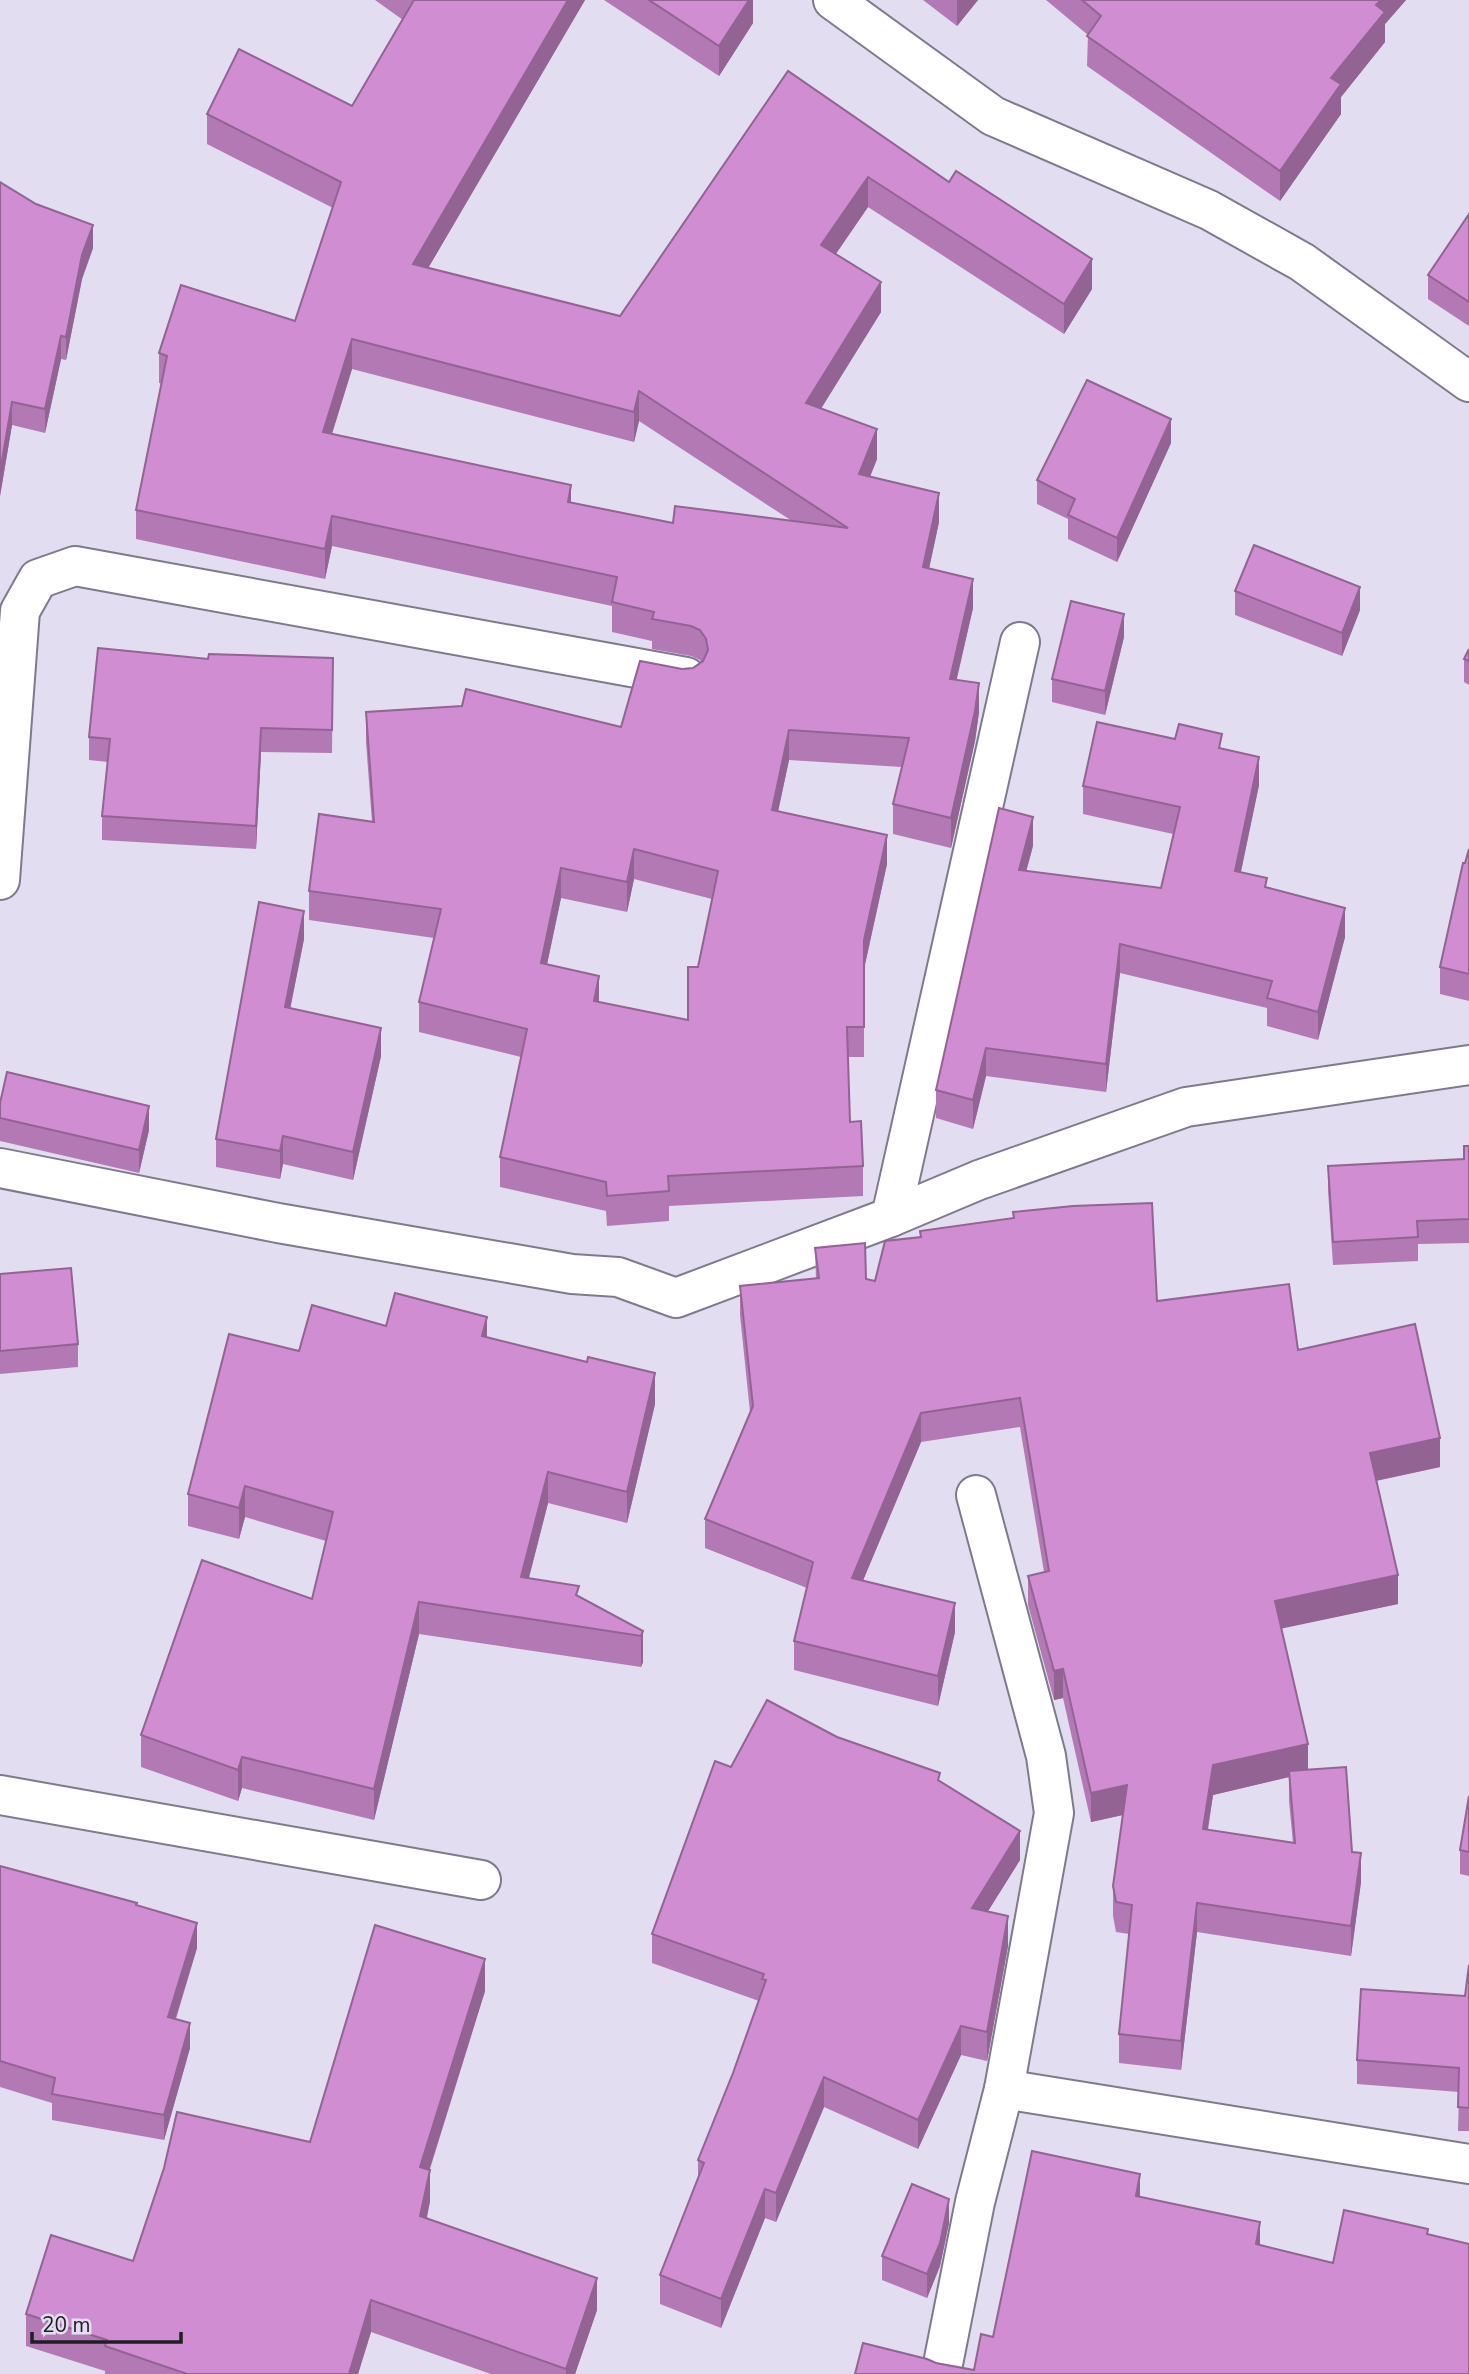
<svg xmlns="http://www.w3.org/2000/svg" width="1469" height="2374" font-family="'Nunito Sans',sans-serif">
  <rect width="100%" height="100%" fill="#e2ddf0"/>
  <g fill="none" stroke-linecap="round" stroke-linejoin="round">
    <g stroke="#7f7a8b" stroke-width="42">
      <g id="minor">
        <polyline points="833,0 993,116 1209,210 1302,262 1469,382"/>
        <polyline points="0,880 20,611 38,579 75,566 686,677"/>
        <polyline points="0,1168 278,1223 572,1274 618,1277 676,1298 891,1217 979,1180 1186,1107 1469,1065"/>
        <polyline points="891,1217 1020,642"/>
        <polyline points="0,1795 481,1880"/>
        <polyline points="1004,2089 1469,2164"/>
        <polyline points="941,2374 975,2202 1004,2089 1054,1813 1046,1756 976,1495"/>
      </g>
    </g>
    <use href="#minor" stroke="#fff" stroke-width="38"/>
  </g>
  <g fill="#b379b5" fill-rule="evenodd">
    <path d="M375,0H585L428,268L620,316L788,71L1092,289L1064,334L868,207L836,254L881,312L821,408L877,459L870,477L939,522L929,568L973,608L956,680L979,712L975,741L951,848L893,834V804L902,767L789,760L778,811L887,864L864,969V1057H848L850,1122L863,1166V1196L669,1206V1221L607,1226L606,1211L500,1187V1157L521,1057L419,1032V1002L434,938L309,920V891L372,822L366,742V712L621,727L682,669L693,668L701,662L700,660L691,656L652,649V641L612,632V606L332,546L325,579L136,539V510L162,384L159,383V353L295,321L333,208L207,144V114L352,106L403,20ZM352,369L634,442L639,421L792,521L673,523L571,502L332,434ZM634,879L712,899L688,1020L599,1002L547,964L561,898L627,912Z"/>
    <polygon points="604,0 753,0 753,23 719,76"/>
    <polygon points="923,0 978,0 957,26"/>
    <polygon points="1046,0 1406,0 1385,24 1385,42 1341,97 1341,114 1280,201 1087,66 1088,35"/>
    <polygon points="0,182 93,248 82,279 66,360 61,359 45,433 12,425 0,496"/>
    <polygon points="1469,214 1469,326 1428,299 1428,275"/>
    <polygon points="1171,443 1117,562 1068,539 1068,519 1037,504 1037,480"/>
    <polygon points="1235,591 1360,610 1342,656 1235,615"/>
    <polygon points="1124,637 1105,715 1052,702 1052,679"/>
    <polygon points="1469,649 1469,685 1464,682 1464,659"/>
    <polygon points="333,658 332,753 261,752 256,849 102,840 102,816 108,762 89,760 89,737 208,659"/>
    <polygon points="1222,748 1259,785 1241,872 1345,937 1318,1040 1267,1026 1267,1008 1120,973 1106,1092 986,1076 973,1129 936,1118 936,1090 1033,846 1026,871 1161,888 1173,834 1083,814 1083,786"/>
    <polygon points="1469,849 1469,1001 1440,994 1440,967"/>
    <polygon points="304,939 290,1008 381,1056 353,1180 283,1164 280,1179 216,1167 216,1139"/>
    <polygon points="0,1103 149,1130 139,1173 0,1141"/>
    <polygon points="1464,1146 1469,1146 1469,1243 1418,1244 1418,1261 1333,1265 1328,1190 1328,1166 1464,1159"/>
    <path d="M920,1231L1157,1301L1298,1350L1440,1467L1376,1481L1398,1604L1281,1628L1308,1770L1352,1852L1361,1882L1351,1956L1197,1932L1181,2070L1119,2063V2034L1129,1934L1116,1932L1113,1916V1886L1123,1815L1091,1822L1063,1698L1054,1700L1028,1605V1576L1044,1572L1020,1427L921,1442L863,1580L955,1632L938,1706L794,1670V1641L807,1588L705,1548V1519L750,1412L740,1315V1286L816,1279L815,1248L866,1279L875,1281L920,1237ZM1289,1777V1801L1293,1843L1208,1830L1213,1795Z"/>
    <polygon points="0,1274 78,1344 78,1367 0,1374"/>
    <polygon points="386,1326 487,1337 655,1404 627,1523 548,1503 529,1578 579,1597 643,1631 643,1662 641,1667 419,1634 374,1820 242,1788 238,1801 141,1767 141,1735 312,1599 326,1541 245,1517 239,1539 188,1526 188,1494 299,1351"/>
    <polygon points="837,1737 940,1782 1020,1860 987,1912 1008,1946 987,2061 961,2055 918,2149 824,2107 776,2222 765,2218 721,2328 660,2304 660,2275 698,2180 698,2160 733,2073 759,2001 652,1963 652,1934 731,1767"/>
    <polygon points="1469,1796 1469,1876 1460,1874 1460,1850"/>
    <polygon points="0,1866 137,1905 197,1948 176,2019 190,2048 164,2140 52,2120 52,2103 0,2087"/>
    <polygon points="1469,1965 1469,2131 1458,2131 1459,2092 1357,2084 1357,2060 1465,1996"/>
    <polygon points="485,1991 430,2169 430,2201 427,2218 597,2310 575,2374 491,2374 371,2332 358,2374 105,2374 105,2371 26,2346 26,2314 133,2261 310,2142"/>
    <polygon points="949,2223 940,2266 927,2298 882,2280 882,2256"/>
  </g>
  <g fill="#926393">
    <polygon points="568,0 585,0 413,294 413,264"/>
    <polygon points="749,0 753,0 753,23 719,76 719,46"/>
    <polygon points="957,0 978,0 957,26"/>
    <polygon points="1381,0 1406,0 1385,24 1385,42 1341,97 1341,114 1280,201 1280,171 1331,78 1376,5"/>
    <polygon points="868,177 868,207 821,275 821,245"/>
    <polygon points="93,225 93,248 82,279 66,360 66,337 82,255"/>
    <polygon points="1092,259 1092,289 1064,334 1064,304"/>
    <polygon points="881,282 881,312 806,433 806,403"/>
    <polygon points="61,336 61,359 45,433 45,409"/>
    <polygon points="352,339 352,369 323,462 323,432"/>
    <polygon points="639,391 639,421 634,442 634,412"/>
    <polygon points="12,402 12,425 0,496 0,472"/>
    <polygon points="1171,419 1171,443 1117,562 1117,538"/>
    <polygon points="877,429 877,459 859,504 859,474"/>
    <polygon points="571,485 571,515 568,502"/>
    <polygon points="939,493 939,522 923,597 923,567"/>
    <polygon points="332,516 332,546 325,579 325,549"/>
    <polygon points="973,579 973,608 950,709 950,679"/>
    <polygon points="1360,587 1360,610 1342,656 1342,633"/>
    <polygon points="1124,614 1124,637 1105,715 1105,691"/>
    <polygon points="979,683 979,712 975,741 951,848 951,818"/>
    <polygon points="261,728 261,752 256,849 256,826"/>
    <polygon points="789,730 789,760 772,840 772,810"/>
    <polygon points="1259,757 1259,785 1235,899 1235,871"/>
    <polygon points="1033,817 1033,846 1019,898 1019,870"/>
    <polygon points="887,835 887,864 864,969 864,940"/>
    <polygon points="634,849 634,879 627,912 627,882"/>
    <polygon points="561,868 561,898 541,993 541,963"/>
    <polygon points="1345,908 1345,937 1318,1040 1318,1012"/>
    <polygon points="304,911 304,939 285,1035 285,1007"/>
    <polygon points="1120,944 1120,973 1106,1092 1106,1064"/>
    <polygon points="599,976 599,1006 594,1001"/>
    <polygon points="381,1028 381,1056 353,1180 353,1152"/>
    <polygon points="986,1048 986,1076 973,1129 973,1100"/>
    <polygon points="149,1106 149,1130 139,1173 139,1150"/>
    <polygon points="283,1136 283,1164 280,1179 280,1151"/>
    <polygon points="487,1317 487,1348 482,1336"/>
    <polygon points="655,1373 655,1404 627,1523 627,1492"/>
    <polygon points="921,1413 921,1442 852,1607 852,1578"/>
    <polygon points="1440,1438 1440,1467 1370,1482 1370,1453"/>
    <polygon points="548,1472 548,1503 521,1608 521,1577"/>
    <polygon points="245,1486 245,1517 239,1539 239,1508"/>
    <polygon points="1398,1575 1398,1604 1275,1630 1275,1601"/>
    <polygon points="419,1602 419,1634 374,1820 374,1789"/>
    <polygon points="955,1603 955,1632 938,1706 938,1676"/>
    <polygon points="643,1631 643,1662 641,1667 641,1636"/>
    <polygon points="1063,1669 1063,1698 1054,1700 1054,1671"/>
    <polygon points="1308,1744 1308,1773 1289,1771 1289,1777 1213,1795 1203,1858 1203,1829 1213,1765"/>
    <polygon points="242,1757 242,1788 238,1801 238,1770"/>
    <polygon points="1127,1785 1127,1814 1091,1822 1091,1793"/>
    <polygon points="1020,1831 1020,1860 972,1937 972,1908"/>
    <polygon points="1361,1853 1361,1882 1351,1956 1351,1926"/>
    <polygon points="1197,1903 1197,1932 1181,2070 1181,2041"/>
    <polygon points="1008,1916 1008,1946 987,2061 987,2032"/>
    <polygon points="197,1923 197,1948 168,2042 168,2017"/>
    <polygon points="485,1959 485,1991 420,2199 420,2167"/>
    <polygon points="190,2023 190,2048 164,2140 164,2115"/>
    <polygon points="961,2026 961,2055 918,2149 918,2120"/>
    <polygon points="824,2077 824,2107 776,2222 776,2193"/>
    <polygon points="430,2170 430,2201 420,2248 420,2216"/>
    <polygon points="1140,2174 1140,2206 1136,2196"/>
    <polygon points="765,2189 765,2218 721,2328 721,2299"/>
    <polygon points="949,2199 949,2223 940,2266 927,2298 927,2274"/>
    <polygon points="1260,2222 1260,2254 1256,2244"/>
    <polygon points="597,2278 597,2310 575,2374 566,2374 566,2369"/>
    <polygon points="371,2300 371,2332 358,2374 349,2374"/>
  </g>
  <g fill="#d08dd2" stroke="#926393" stroke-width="2" fill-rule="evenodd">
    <path d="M414,0H568L413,264L620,316L788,71L949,182L956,171L1092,259L1064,304L868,177L821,245L881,282L806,403L877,429L859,474L939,493L923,567L973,579L950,679L979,683L975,711L951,818L893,804L909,738L789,730L772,810L887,835L864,940V1027H847L850,1122L861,1121L863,1166L668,1176L669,1191L607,1196L606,1182L500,1157L527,1029L419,1002L441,909L309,891L319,814L374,822L366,712L462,706L466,689L621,727L640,661L682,669L693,668L703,661L708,650L706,639L700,630L691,626L652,619L654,612L612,602L617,577L332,516L325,549L136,510L167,356L159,353L181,285L295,321L341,182L207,114L239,49L352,106ZM352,339L634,412L639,391L848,528L675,506L673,523L568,502L571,485L323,432ZM634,849L718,871L698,967H688V1020L594,1001L599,976L541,963L561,868L627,882Z"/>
    <polygon points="649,0 749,0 719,46"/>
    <polygon points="1082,0 1381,0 1376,5 1385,12 1331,78 1341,84 1280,171 1087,36 1101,16"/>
    <polygon points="0,182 36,204 93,225 82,255 66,337 61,336 45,409 12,402 0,472"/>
    <polygon points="1469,214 1469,302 1428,275"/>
    <polygon points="1087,380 1171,419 1117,538 1068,515 1075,499 1037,480"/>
    <polygon points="1254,545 1360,587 1342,633 1235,591"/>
    <polygon points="1071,601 1124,614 1105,691 1052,679"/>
    <polygon points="98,648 208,659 209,654 333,658 332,730 261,728 256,826 102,816 110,739 89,737"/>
    <polygon points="1469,649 1469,661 1464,659"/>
    <polygon points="1097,722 1175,739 1179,724 1222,734 1219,748 1259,757 1235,871 1267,878 1265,887 1345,908 1318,1012 1267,998 1272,981 1120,944 1106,1064 986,1048 973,1100 936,1090 999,808 1033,817 1019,870 1161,888 1180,807 1083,786"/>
    <polygon points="1469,849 1469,974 1440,967 1463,863 1465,863"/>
    <polygon points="259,902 304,911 285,1007 381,1028 353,1152 283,1136 280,1151 216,1139"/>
    <polygon points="7,1072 149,1106 139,1150 0,1118 0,1103"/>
    <polygon points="1464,1146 1469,1146 1469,1219 1417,1221 1418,1237 1333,1242 1328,1166 1464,1159"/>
    <polygon points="1152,1203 1157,1301 1289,1284 1298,1350 1415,1324 1440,1438 1370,1453 1398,1575 1275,1601 1308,1744 1213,1765 1203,1829 1295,1843 1289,1771 1346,1767 1352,1852 1361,1853 1351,1926 1197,1903 1181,2041 1119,2034 1132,1905 1116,1902 1113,1886 1127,1785 1091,1793 1063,1669 1054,1671 1028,1576 1049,1571 1020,1398 921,1413 852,1578 955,1603 938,1676 794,1641 813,1562 705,1519 753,1406 740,1286 819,1278 815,1248 865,1243 866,1279 875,1281 885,1241 921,1237 920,1231 1014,1218 1013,1212 1073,1206"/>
    <polygon points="71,1268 78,1344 0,1351 0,1274"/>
    <polygon points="395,1293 487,1317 482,1336 587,1362 588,1357 655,1373 627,1492 548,1472 521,1577 579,1586 576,1595 643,1631 641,1636 419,1602 374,1789 242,1757 238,1770 141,1735 202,1560 312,1599 333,1512 245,1486 239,1508 188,1494 229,1334 299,1351 312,1305 386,1326"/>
    <polygon points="767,1700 837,1737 940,1773 938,1780 1020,1831 972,1908 1008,1916 987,2032 961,2026 918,2120 824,2077 776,2193 765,2189 721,2299 660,2275 704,2163 698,2160 733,2073 766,1980 762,1979 764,1974 652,1934 715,1761 731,1767"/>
    <polygon points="1469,1796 1469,1852 1460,1850"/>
    <polygon points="0,1866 137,1903 136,1905 197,1923 168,2017 190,2023 164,2115 52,2094 55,2078 0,2061"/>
    <polygon points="375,1925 485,1959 420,2167 430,2170 420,2216 597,2278 566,2369 371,2300 349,2374 187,2374 105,2346 107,2340 26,2314 51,2235 133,2261 164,2168 177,2112 310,2142"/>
    <polygon points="1469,1965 1469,2108 1458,2107 1459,2068 1357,2060 1361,1989 1465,1996"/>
    <polygon points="1032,2151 1140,2174 1136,2196 1260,2222 1256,2244 1333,2263 1344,2210 1428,2229 1427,2234 1469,2244 1469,2374 855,2374 863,2343 927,2359 936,2363 974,2370 981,2334 993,2337"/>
    <polygon points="912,2184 949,2199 940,2243 927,2274 882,2256"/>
  </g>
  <path d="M32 2332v10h149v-10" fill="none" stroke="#201e25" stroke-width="3.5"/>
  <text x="42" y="2332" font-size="21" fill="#201e25" stroke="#e2ddf0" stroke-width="5" paint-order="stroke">20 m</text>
</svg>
